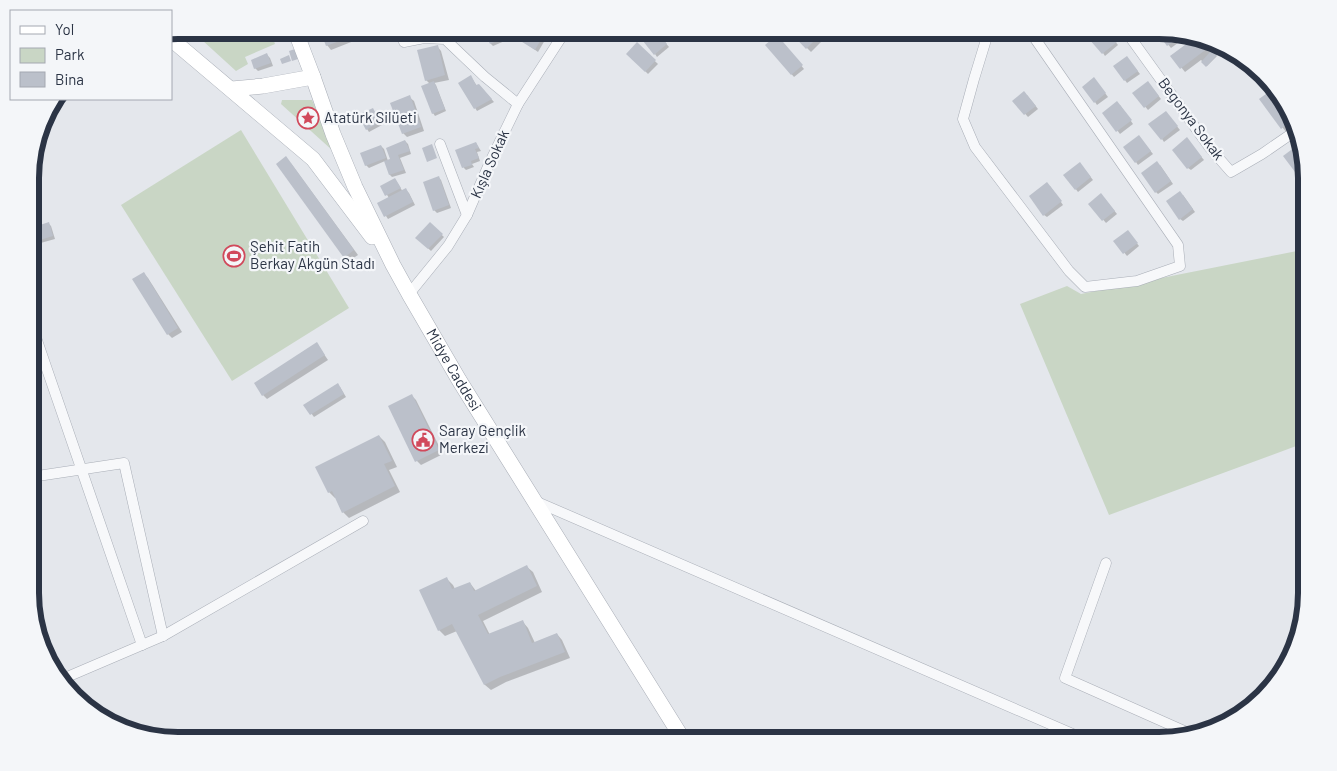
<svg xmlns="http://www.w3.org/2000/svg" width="1337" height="771" font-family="Barlow,sans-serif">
  <rect width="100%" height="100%" fill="#e4e7ec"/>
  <g fill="#c9d6c5">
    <polygon points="191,30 270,30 275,44 245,57 248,64 236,71"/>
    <polygon points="282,100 312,100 333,149 332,150 281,104"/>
    <polygon points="241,130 349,308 232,381 121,205"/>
    <polygon points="1307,249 1307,442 1109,515 1020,304 1067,286 1081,294"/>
  </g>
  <g fill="#0003">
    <polygon points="321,30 361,30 364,37 331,50 327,45"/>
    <polygon points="485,30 503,30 507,40 493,46 491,44"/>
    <polygon points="531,30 545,40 538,52 521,40"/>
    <polygon points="789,30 816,30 824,39 811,52"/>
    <polygon points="1106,30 1118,45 1105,56 1103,53"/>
    <polygon points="1165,31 1186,37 1171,48 1160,35"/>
    <polygon points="659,35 669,47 657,57 655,54"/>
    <polygon points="780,39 804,69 794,77 767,45"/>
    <polygon points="1194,39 1210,43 1215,50 1212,52 1217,56 1207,66 1201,60 1185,72 1172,56"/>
    <polygon points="637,44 658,64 648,74 628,54"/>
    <polygon points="437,46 441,51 449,80 434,83 436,85 446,111 435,116 433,113 430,84 426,80"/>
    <polygon points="267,55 270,58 273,66 258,71 255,68"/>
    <polygon points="1129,60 1140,74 1127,83 1115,66"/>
    <polygon points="473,80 477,86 479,85 494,102 477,111 460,83"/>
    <polygon points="1096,81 1108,97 1097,105 1095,102"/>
    <polygon points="1150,85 1161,99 1148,110 1134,93"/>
    <polygon points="1275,89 1282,96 1293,127 1286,132 1261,99"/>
    <polygon points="1027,95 1038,109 1028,117 1014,101"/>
    <polygon points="409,97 414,101 424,131 407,137 403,133"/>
    <polygon points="1120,105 1133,124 1120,134 1104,113"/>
    <polygon points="372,109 382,125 369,132 367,129"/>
    <polygon points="1168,115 1180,130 1164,142 1162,139"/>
    <polygon points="1141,139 1153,154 1138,165 1136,162"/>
    <polygon points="405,141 408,144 411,154 400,158 406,173 392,177 390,175 385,161 369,168 366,165 381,146 384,149 388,161 391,160"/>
    <polygon points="1189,142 1204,160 1191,170 1188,168"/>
    <polygon points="476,143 481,151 477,152 480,161 472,164 474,167 466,170 464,168 457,151"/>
    <polygon points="1285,156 1307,168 1307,184 1302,180"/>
    <polygon points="290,162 358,255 349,261 345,257"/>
    <polygon points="1160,165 1173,184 1158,194 1156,192"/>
    <polygon points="1082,166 1093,180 1078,192 1065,175"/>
    <polygon points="439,178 441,180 451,208 437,213 434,210"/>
    <polygon points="395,179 403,192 406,190 409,193 415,205 388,219 386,216 389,198 382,187"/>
    <polygon points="1050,186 1063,205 1047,217 1044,215"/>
    <polygon points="1183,195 1195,212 1183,221 1180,219"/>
    <polygon points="1104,198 1117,214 1106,223 1090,204"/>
    <polygon points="49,224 51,226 55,239 37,244 35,241"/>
    <polygon points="430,224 444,237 431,251 417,238"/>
    <polygon points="1130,234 1139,246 1127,256 1115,241"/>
    <polygon points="144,274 148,278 182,332 172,338 168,334"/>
    <polygon points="317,344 328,360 267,399 263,395"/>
    <polygon points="340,387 346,397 314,417 305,405"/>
    <polygon points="412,396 416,400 443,454 421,465 417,461"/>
    <polygon points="379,436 385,442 397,467 389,470 400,492 349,518 343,512 336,497 335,498 329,492"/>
    <polygon points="527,567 533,572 542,592 483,621 490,635 523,622 528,628 535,643 557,634 562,640 570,658 506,682 491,690 485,685 457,631 445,636 439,630 447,579 453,585 455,589 470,583 476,591"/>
  </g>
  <g fill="#bbc0ca">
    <polygon points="320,30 359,30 361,33 326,46"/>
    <polygon points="483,30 502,30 505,37 490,44"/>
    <polygon points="526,30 533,30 543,36 535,50 519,40"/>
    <polygon points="656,30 667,44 654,55 643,41"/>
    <polygon points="788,30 817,30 821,34 806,49"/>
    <polygon points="1100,30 1107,30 1117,42 1102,54 1089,39"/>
    <polygon points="1164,31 1181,36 1167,46 1159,35"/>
    <polygon points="777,35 803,65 791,75 765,45"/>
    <polygon points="1193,39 1210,43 1212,45 1180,69 1170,56"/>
    <polygon points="637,42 656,60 645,72 626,54"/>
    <polygon points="438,45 445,75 425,81 417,50"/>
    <polygon points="295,49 298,59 292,61 289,51"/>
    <polygon points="1212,50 1217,55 1206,67 1201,62"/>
    <polygon points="267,53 271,63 254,69 251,60"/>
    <polygon points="289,55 291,61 282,64 280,59"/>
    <polygon points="1127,56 1138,71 1124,81 1113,66"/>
    <polygon points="471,75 476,85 479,84 492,99 474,109 458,83"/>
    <polygon points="1094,77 1106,93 1094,103 1082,87"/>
    <polygon points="434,81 445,109 432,114 421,86"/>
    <polygon points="1148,81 1159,96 1144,108 1132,93"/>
    <polygon points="1274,88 1282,96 1291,121 1281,129 1259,99"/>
    <polygon points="1024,91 1036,106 1024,115 1012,101"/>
    <polygon points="410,95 421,127 402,134 390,103"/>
    <polygon points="1117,101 1132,120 1116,132 1102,113"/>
    <polygon points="373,108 380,122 366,130 358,115"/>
    <polygon points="1166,111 1178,126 1161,140 1148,124"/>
    <polygon points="1139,135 1151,151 1135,163 1123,147"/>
    <polygon points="1187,137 1202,157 1187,169 1172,150"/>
    <polygon points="405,140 410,151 398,155 404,170 389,175 384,161 390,159 386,148"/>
    <polygon points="476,142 479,148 475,149 479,158 471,161 472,165 462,168 455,150"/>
    <polygon points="432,144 437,158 427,162 422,148"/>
    <polygon points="1299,144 1307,168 1307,176 1301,180 1283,156"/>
    <polygon points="381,145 386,158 365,166 360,153"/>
    <polygon points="286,156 354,250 344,258 276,164"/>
    <polygon points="1157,161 1171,181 1155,193 1141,173"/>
    <polygon points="1080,162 1091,177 1075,190 1063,175"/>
    <polygon points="439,176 449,205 433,211 423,182"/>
    <polygon points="395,178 401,188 385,196 380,186"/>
    <polygon points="1047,182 1062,201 1043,216 1029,196"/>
    <polygon points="406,188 413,202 384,217 377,203"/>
    <polygon points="1180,191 1193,209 1179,220 1166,201"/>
    <polygon points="1101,193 1115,211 1102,221 1088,204"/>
    <polygon points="49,222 53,236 33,242 31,235 31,228"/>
    <polygon points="430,222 443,234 428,249 415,238"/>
    <polygon points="1128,230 1138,243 1123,254 1113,241"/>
    <polygon points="144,272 178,328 167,335 132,279"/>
    <polygon points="317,342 325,355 262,396 254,383"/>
    <polygon points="338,383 344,394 310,415 303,405"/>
    <polygon points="412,394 439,450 415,462 388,406"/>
    <polygon points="379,435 392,461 384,464 395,486 342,513 332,491 328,493 315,467"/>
    <polygon points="527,565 537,586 478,615 488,634 523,620 532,643 557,633 565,652 500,677 484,685 452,624 438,631 419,590 447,577 452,589 470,582 474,591"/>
  </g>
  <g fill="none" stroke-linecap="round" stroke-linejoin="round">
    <g stroke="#a9aeb7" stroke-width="11">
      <g id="street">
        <polyline points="401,30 404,42 424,38 445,39 485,77 518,104"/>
        <polyline points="989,30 974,79 963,119 975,147 1069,271 1085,287 1137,281 1180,266 1178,245 1029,30"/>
        <polyline points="1125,30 1210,148 1231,172 1262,154 1294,132"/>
        <polyline points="440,144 467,215"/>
        <polyline points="409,294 448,246 467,215 490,162 518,104 566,30"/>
        <polyline points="31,323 142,645"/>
        <polyline points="31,477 124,463 163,636"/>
        <polyline points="535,501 1089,741"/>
        <polyline points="1106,563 1065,678 1191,734"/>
        <polyline points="60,680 163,636 363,521"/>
      </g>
    </g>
    <g stroke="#a9aeb7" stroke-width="16">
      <g id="secondary">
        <path id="s1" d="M295,30L313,77L333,134L355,187L393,265L409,294L459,380L684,741"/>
        <polyline points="171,39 313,159 372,237"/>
        <polyline points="232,89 263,86 313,77"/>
      </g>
    </g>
    <use href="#street" stroke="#f7f8fa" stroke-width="10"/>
    <use href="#secondary" stroke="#fff" stroke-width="15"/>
  </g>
  <defs>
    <g id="sight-ring" transform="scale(1.125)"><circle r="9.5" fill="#f4f6f9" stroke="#d1495b" stroke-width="1.5"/><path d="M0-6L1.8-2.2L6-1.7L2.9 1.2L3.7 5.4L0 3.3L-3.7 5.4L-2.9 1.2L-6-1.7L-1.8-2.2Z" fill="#d1495b"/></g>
    <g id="stadium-ring" transform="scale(1.125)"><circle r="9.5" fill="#f4f6f9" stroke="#d1495b" stroke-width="1.5"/><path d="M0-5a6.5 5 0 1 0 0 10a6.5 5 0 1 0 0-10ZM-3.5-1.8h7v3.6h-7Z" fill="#d1495b"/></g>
    <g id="civic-ring" transform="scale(1.125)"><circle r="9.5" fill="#f4f6f9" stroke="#d1495b" stroke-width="1.5"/><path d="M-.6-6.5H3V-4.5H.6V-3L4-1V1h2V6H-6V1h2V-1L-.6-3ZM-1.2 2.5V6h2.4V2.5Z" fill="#d1495b"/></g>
  </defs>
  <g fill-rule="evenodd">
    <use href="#sight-ring" x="308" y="118"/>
    <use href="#stadium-ring" x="234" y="256"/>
    <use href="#civic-ring" x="423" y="440"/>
  </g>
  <g text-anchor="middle" stroke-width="4.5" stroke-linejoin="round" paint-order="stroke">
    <g font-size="15" fill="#2b3445" stroke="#f4f6f9" text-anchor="start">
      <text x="324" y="123">Atatürk Silüeti</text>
      <text x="250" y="252">Şehit Fatih<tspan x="250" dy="17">Berkay Akgün Stadı</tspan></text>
      <text x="439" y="436">Saray Gençlik<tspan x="439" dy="17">Merkezi</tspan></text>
    </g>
    <g font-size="15" fill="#2b3445" stroke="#f4f6f9">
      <text transform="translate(1191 119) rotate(53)" y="5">Begonya Sokak</text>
      <text transform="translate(490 164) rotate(-66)" y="5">Kışla Sokak</text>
      <text dy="5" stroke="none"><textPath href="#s1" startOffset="376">Midye Caddesi</textPath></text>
    </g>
  </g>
  <path d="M0 0H1337V771H0ZM178 39H1159A139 139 0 0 1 1298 178V593A139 139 0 0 1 1159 732H178A139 139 0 0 1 39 593V178A139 139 0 0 1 178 39Z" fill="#f4f6f9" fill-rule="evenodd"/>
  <path fill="none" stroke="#2b3445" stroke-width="6" d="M178 39H1159A139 139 0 0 1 1298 178V593A139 139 0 0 1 1159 732H178A139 139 0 0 1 39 593V178A139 139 0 0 1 178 39Z"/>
  <rect x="10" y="10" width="162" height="90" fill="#f4f6f9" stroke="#a4a8b1"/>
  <rect x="20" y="26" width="25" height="8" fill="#ffffff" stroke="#a4a8b1"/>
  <text x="55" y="35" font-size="15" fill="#2b3445">Yol</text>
  <rect x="20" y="48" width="25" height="15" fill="#c9d6c5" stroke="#a4a8b1"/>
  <text x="55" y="60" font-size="15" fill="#2b3445">Park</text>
  <rect x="20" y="72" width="25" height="15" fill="#bbc0ca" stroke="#a4a8b1"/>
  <text x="55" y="85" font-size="15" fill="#2b3445">Bina</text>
</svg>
